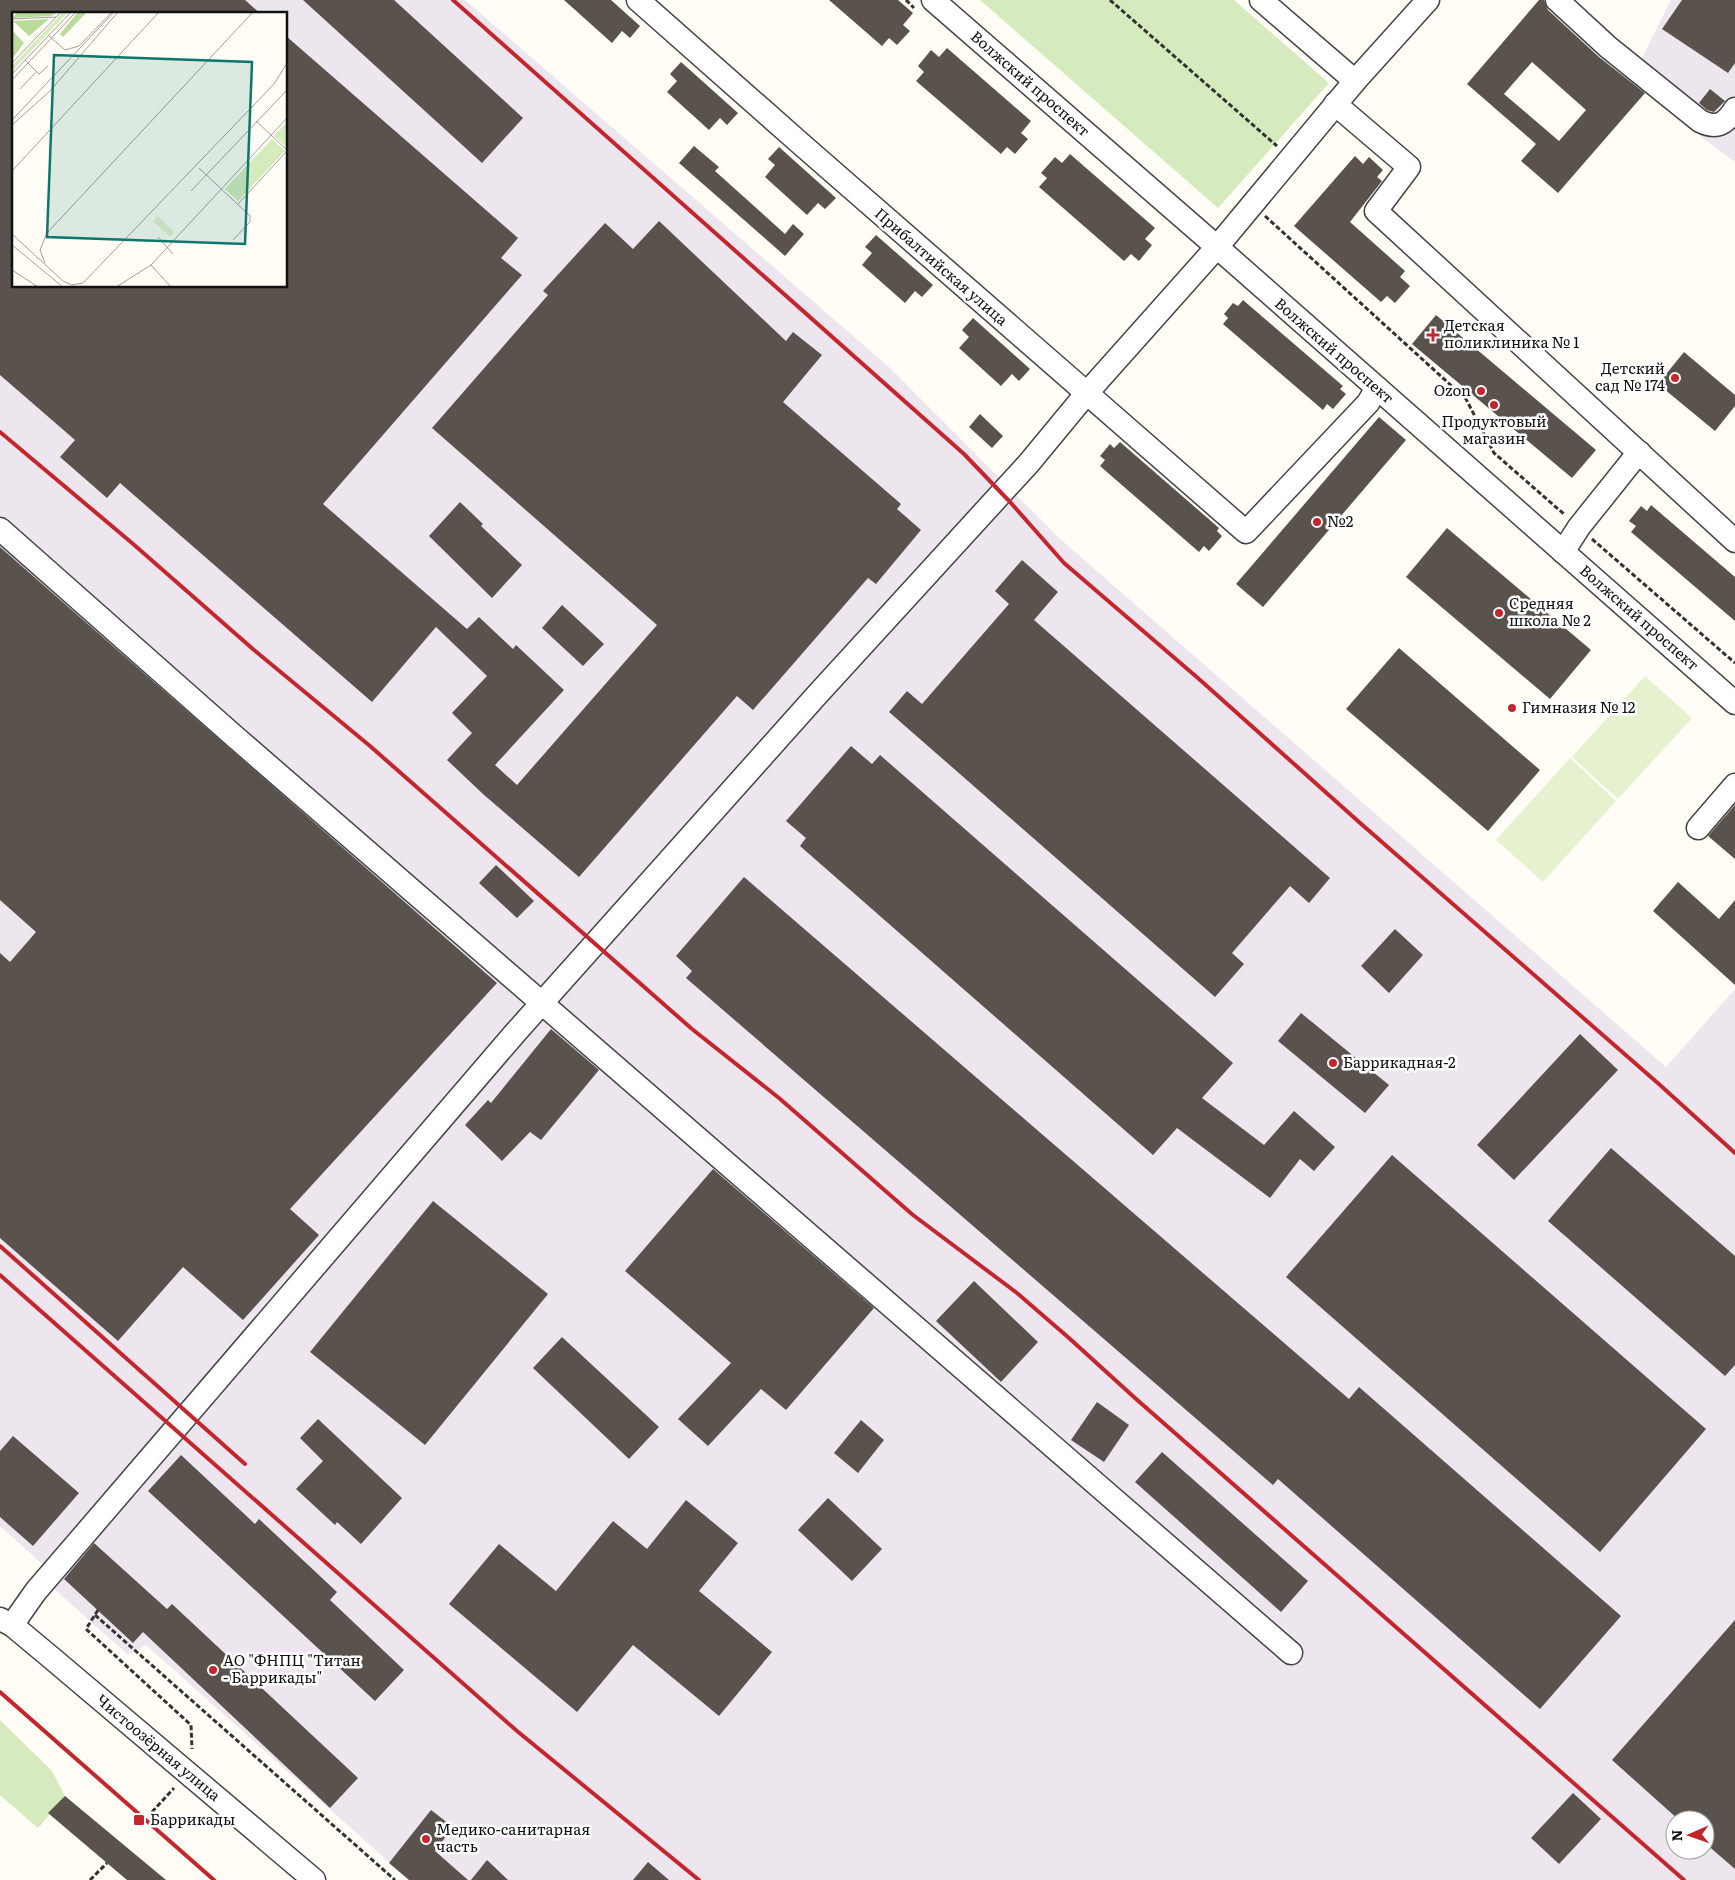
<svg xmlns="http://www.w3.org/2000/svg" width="1735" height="1880" font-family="Literata,serif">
  <rect width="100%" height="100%" fill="#fffdf5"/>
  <g fill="#eee6ef" fill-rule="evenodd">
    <path d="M0,0H465L889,367L1059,538L1666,1067L1735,989V1880H409L146,1645L128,1655L52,1587L60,1580L0,1526ZM14,14H286V286H14ZM1675,1820H1705V1850H1675Z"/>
    <polygon points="1671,0 1735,0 1735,162 1700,136 1710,120 1639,64"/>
  </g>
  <g fill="#d5ebbd">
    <polygon points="980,0 1234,0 1329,83 1218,208"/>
    <polygon points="0,1720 52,1771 65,1796 38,1828 0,1795"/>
  </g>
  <g fill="#e6f2cf">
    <polygon points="1645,676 1692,718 1618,799 1572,757"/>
    <polygon points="1570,758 1616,801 1543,882 1496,840"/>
  </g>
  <g fill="#5a524d" fill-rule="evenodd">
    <polygon points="0,0 245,0 261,14 14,14 14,286 286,286 286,36 518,238 501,258 522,275 323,504 467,629 479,617 513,649 516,645 564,690 495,765 517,785 657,625 432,428 548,295 543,291 605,223 633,249 659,221 786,341 793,332 822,355 783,402 901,504 897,509 921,530 876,584 868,578 753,710 737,696 579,877 483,794 447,760 472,733 452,713 487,676 436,627 372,702 120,483 107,498 60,457 75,440 0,375"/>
    <polygon points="303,0 394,0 523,118 482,163"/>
    <polygon points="564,0 611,0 640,26 630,38 622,31 612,43"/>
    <polygon points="829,0 898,0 913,13 903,25 910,31 897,45 889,38 882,46"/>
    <path d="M1539,0H1544L1548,10L1599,57L1645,93L1558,193L1521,161L1536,144L1467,84ZM1532,62L1586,110L1559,141L1504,94Z"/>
    <polygon points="1682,0 1735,0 1735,63 1728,73 1662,29"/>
    <polygon points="947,48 1031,121 1021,133 1028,139 1015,154 1007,147 1001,154 916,81 924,72 918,66 931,50 939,57"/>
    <polygon points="681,62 738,113 727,125 720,118 709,130 667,92 677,81 670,74"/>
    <polygon points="1710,89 1725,101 1714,112 1707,110 1699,103"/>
    <polygon points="694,146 719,167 715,171 785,234 793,224 804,234 785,256 679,163"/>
    <polygon points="779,147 836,198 825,209 818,203 807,215 765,177 775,165 768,159"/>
    <polygon points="1070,154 1155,228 1145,239 1152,245 1139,261 1131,254 1124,261 1039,187 1047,178 1041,173 1055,157 1062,163"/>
    <polygon points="1355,156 1363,164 1369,157 1383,170 1377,177 1382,181 1350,222 1405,271 1400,277 1410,286 1395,303 1387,296 1381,302 1294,226"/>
    <polygon points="876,235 933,285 922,297 915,291 905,303 862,265 872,253 865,247"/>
    <polygon points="1243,300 1343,386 1340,389 1346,394 1333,409 1327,404 1323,410 1223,324 1228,318 1224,314 1233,303 1238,306"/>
    <polygon points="1436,315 1596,450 1572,478 1412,344"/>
    <polygon points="973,318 1030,369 1019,381 1012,374 1001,386 959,348 969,337 962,330"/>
    <polygon points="1684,352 1735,395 1735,406 1715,431 1658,384"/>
    <polygon points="980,414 1003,436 992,448 969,427"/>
    <polygon points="1379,417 1406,440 1263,607 1236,584"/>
    <polygon points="1120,442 1219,528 1217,531 1222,536 1209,551 1204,546 1199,552 1100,466 1105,460 1100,456 1110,444 1114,448"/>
    <polygon points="460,502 483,524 481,526 522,565 492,598 429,536"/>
    <polygon points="1651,505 1735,577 1735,621 1631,532 1636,526 1629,521 1641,506 1647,511"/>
    <polygon points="1447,528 1591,650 1550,699 1406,577"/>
    <polygon points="0,547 497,983 290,1209 319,1235 243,1320 183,1267 118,1341 0,1238 0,953 10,962 36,932 0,900"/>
    <polygon points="1022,560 1058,592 1034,620 1330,878 1309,903 1290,886 1232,953 1244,964 1215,997 889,712 907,691 922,704 1009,604 995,591"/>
    <polygon points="562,605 604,644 583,666 542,628"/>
    <polygon points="1399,648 1540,770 1488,831 1346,709"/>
    <polygon points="851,746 872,764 880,755 1233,1063 1202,1098 1264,1145 1294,1111 1335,1147 1314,1171 1300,1159 1270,1198 1177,1128 1153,1155 800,846 806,838 786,821"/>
    <polygon points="1735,805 1735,859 1708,836"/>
    <polygon points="496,865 534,901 517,918 479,883"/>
    <polygon points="744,877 1349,1399 1359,1387 1621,1616 1540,1709 1278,1479 1273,1485 686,978 692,971 676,956"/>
    <polygon points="1678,882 1719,919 1735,900 1735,985 1653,911"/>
    <polygon points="1395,929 1423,955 1389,993 1361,966"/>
    <polygon points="1301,1013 1389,1085 1365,1113 1278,1041"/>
    <polygon points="551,1029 599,1070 541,1140 530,1132 502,1161 465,1125 488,1100 491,1103"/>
    <polygon points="1580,1034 1618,1070 1514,1180 1477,1145"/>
    <polygon points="1611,1148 1735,1256 1735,1365 1725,1376 1548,1221"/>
    <polygon points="1392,1155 1706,1429 1600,1552 1286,1277"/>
    <polygon points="713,1169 874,1308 786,1410 761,1389 708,1446 678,1419 731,1363 625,1271"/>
    <polygon points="433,1201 548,1294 425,1445 310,1352"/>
    <polygon points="974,1281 1038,1342 1001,1382 936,1321"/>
    <polygon points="562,1337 659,1427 629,1459 533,1368"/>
    <polygon points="1097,1402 1129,1425 1104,1462 1071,1440"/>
    <polygon points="318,1419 402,1498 361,1544 337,1522 335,1525 296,1489 323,1461 300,1438"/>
    <polygon points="861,1420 884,1440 858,1473 834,1453"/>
    <polygon points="13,1436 79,1493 33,1546 0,1517 0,1451"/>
    <polygon points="1162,1452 1308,1581 1281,1612 1135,1482"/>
    <polygon points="181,1455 255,1524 259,1519 337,1592 330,1600 404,1670 375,1701 148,1491"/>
    <polygon points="828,1498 882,1549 852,1581 798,1530"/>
    <polygon points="686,1500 738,1543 699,1591 772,1652 719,1716 633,1645 577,1712 449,1604 499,1544 556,1591 613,1521 647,1549"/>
    <polygon points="94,1543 167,1609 172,1604 358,1778 330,1808 143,1632 133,1643 64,1579"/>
    <polygon points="1735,1620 1735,1869 1705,1843 1705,1820 1679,1820 1612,1760"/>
    <polygon points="1573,1793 1601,1819 1559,1864 1531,1838"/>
    <polygon points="65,1796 166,1880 127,1880 48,1813"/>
    <polygon points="431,1810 453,1827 435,1851 468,1880 409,1880 389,1863"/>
    <polygon points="487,1860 508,1880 471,1880"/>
    <polygon points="648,1862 669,1880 633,1880"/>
  </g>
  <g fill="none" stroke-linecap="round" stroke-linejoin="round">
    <g stroke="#444" stroke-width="25">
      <g id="minor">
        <polyline points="638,0 801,144 1246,532 1368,403 1377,388"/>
        <polyline points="933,0 1217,247 1735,703"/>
        <polyline points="1261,0 1355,81"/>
        <path d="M1557,0L1608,47L1700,121C1716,129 1725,125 1735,109"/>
        <polyline points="1335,104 1409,167 1376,211 1735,541"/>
        <polyline points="0,529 234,736 1291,1653"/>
        <polyline points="1563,552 1579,527 1639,452"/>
        <polyline points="1698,828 1735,785"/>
        <polyline points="0,1619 12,1625 54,1660 314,1880"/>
        <polyline points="12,1625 36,1591 516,1032 816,696 1029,463 1086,394 1217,247 1355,81 1428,0"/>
      </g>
    </g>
    <g stroke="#333" stroke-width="3" stroke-dasharray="5 2.5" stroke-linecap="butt">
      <polyline points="906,0 914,8"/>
      <polyline points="1110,0 1277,146"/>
      <polyline points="1265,216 1466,399 1494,453 1565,515"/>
      <polyline points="1592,539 1735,663"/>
      <polyline points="98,1610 86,1629 191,1725 192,1749"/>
      <polyline points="95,1615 395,1880"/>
      <polyline points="152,1812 174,1788"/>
      <polyline points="90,1880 107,1863"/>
    </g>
    <use href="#minor" stroke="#fff" stroke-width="22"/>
    <g stroke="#c4262e" stroke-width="4">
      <polyline points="453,0 964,454 1011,503 1064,563 1199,679 1359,822 1660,1085 1735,1153"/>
      <polyline points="0,432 132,543 254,650 370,746 692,1029 779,1098 913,1215 1017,1293 1069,1338 1135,1398 1684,1880"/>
      <polyline points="0,1246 245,1464"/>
      <polyline points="0,1275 517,1731 699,1880"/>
      <polyline points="0,1692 214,1880"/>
    </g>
  </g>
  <g fill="#c4262e" stroke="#fff" stroke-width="2">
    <path d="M1430.5 327.5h5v5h5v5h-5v5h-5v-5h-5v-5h5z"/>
    <circle cx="1675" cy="378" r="5"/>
    <circle cx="1481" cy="391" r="5"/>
    <circle cx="1494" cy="405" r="5"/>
    <circle cx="1317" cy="522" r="5"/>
    <circle cx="1499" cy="613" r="5"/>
    <circle cx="1512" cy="708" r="5"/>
    <circle cx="1333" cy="1063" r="5"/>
    <circle cx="213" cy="1670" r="5"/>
    <rect x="133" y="1814" width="12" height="12" rx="2.5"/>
    <circle cx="426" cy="1839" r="5"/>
  </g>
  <g text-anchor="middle" stroke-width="5" stroke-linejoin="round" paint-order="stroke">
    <g font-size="15" fill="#111" stroke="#fff">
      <text transform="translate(1030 84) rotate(41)" y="5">Волжский проспект</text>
      <text transform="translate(941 267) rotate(41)" y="5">Прибалтийская улица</text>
      <text transform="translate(1334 351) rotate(41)" y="5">Волжский проспект</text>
      <text transform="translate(1639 618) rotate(41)" y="5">Волжский проспект</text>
      <text transform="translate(158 1748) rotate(40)" y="5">Чистоозёрная улица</text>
    </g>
    <g font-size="15" fill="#111" stroke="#fff" text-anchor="start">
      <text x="1444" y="331">Детская<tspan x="1444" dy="17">поликлиника № 1</tspan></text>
      <text x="1665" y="374" text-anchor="end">Детский<tspan x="1665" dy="17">сад № 174</tspan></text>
      <text x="1471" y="396" text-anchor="end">Ozon</text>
      <text x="1494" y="427" text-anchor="middle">Продуктовый<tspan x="1494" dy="17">магазин</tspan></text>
      <text x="1327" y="527">№2</text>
      <text x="1509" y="609">Средняя<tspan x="1509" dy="17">школа № 2</tspan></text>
      <text x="1522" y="713">Гимназия № 12</text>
      <text x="1343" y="1068">Баррикадная-2</text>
      <text x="223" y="1666">АО "ФНПЦ "Титан<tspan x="223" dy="17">- Баррикады"</tspan></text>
      <text x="150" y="1825">Баррикады</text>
      <text x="436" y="1835">Медико-санитарная<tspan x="436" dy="17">часть</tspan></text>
    </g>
  </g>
  <g transform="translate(12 12)">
    <rect width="275" height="275" fill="#fffdf5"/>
    <path d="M51,0H56L0,59V54ZM275,110V135L262,124ZM260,127L273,139L226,189L213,177Z" fill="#d5ebbd"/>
    <path d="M5,0H46L39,4L1,6ZM66,0H75L51,25L48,22ZM37,7L17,24L1,9ZM0,18L12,31L0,47Z" fill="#b9dc9c"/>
    <path d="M146,204L162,220L158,225L141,209Z" fill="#e6f2cf"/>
    <path fill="none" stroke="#a09f9a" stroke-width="1" d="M0,7L44,5M36,23L53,38L67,34L100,0M13,48L27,62L36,54M0,51L49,0M0,62L59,0M0,68L64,0M8,77L25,59M0,108L102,0M244,109L275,138M0,113L38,79L106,0M187,156L238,204V210L221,228M0,159L147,0M179,179L275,78M226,192L275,139M0,222L51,269L60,273L71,271L262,72L275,51M146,225L161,242M0,233L51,275M33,251L28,238L35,221L241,0M139,253L159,275M0,258L26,275M104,275L139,253L275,106"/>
    <path fill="#0f766e" fill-opacity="0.15" stroke="#0f766e" stroke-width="2.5" d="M42,43L240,50L233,232L35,225Z"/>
    <rect width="275" height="275" fill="none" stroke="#111" stroke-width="2.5"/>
  </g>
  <g transform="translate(1690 1835) rotate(268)"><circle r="24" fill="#ffffff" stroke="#a0a0a0"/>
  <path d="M0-4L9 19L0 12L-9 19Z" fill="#c4262e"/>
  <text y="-8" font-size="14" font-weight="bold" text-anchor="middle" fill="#111111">N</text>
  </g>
</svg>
